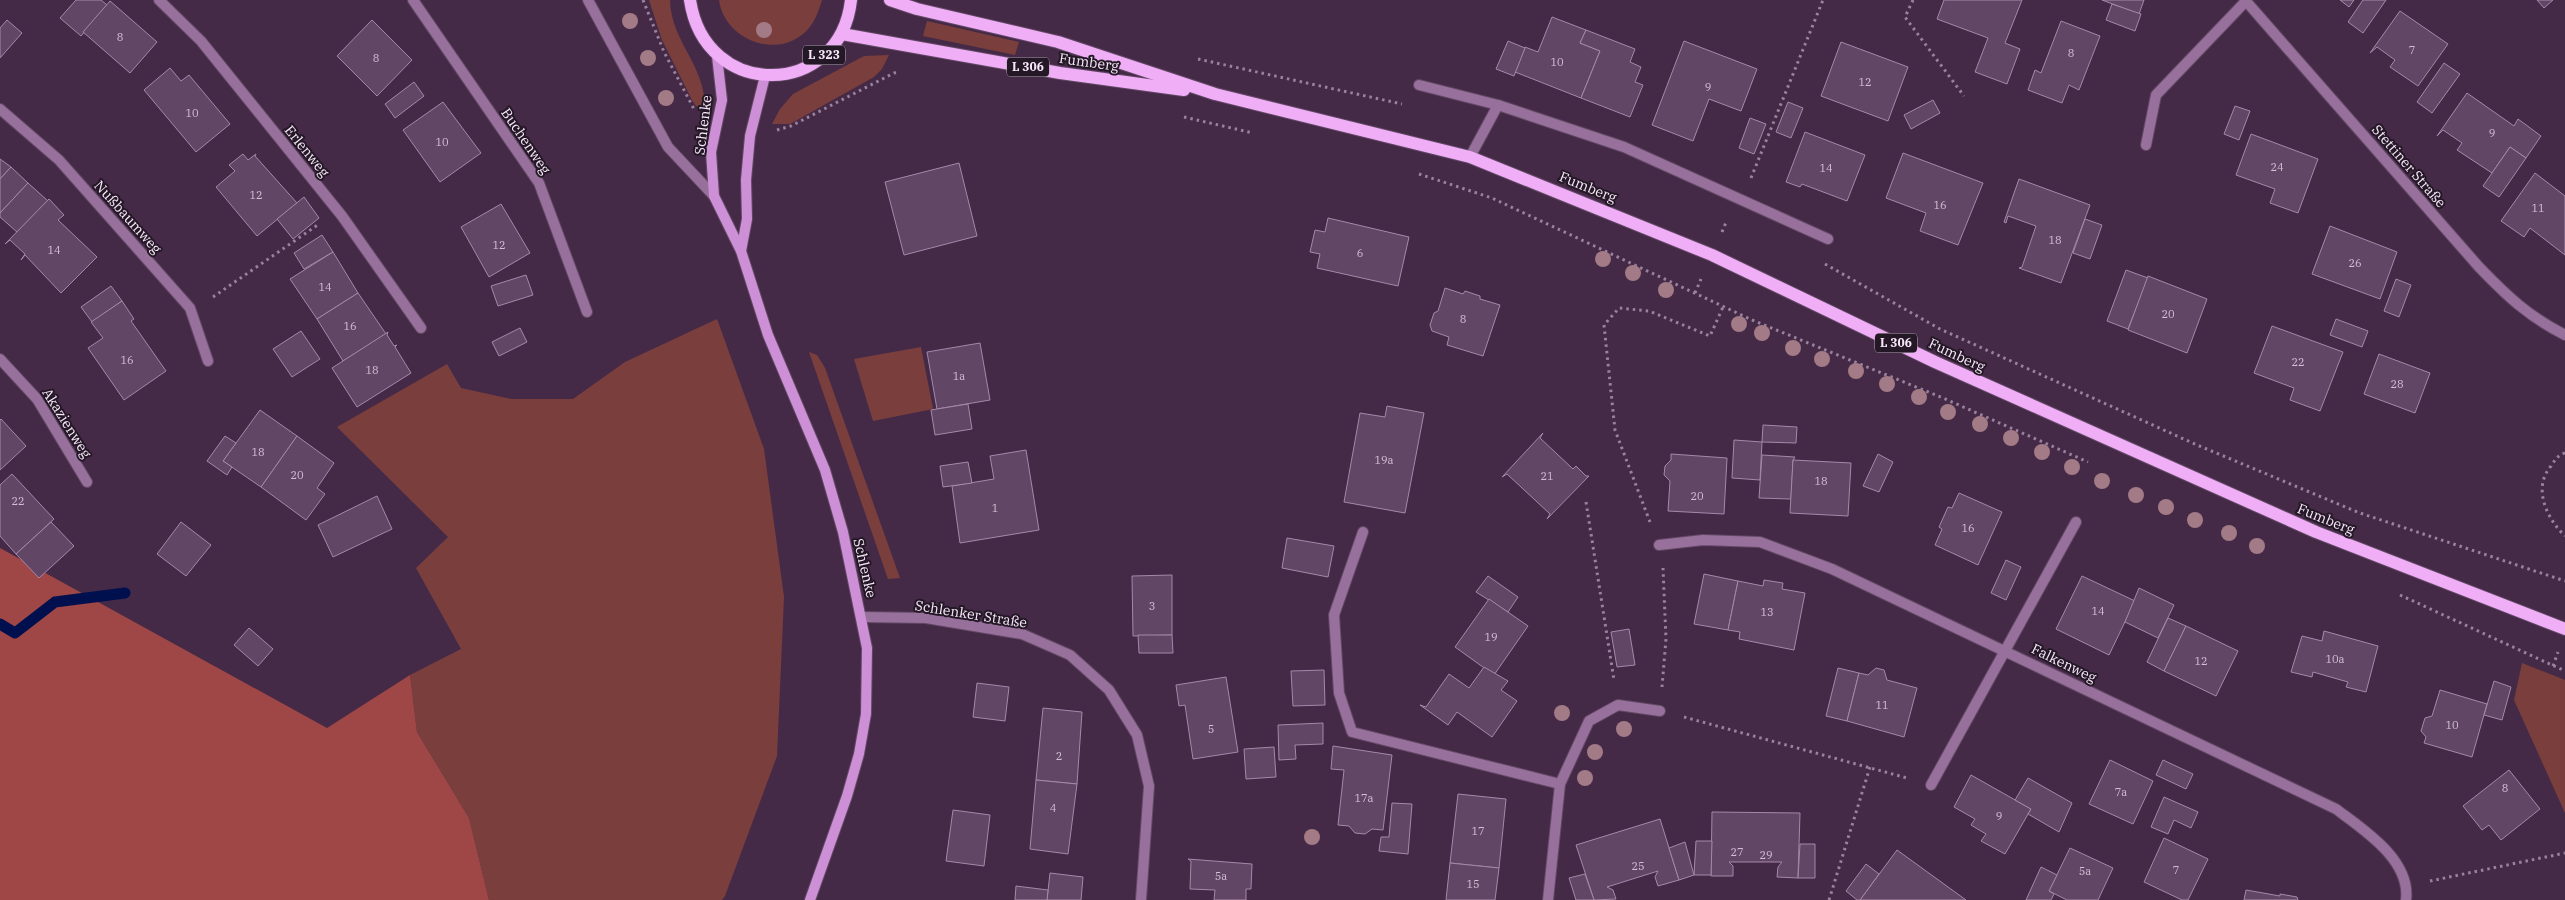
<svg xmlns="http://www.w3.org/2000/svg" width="2565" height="900" font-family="'IBM Plex Serif',serif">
  <rect width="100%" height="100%" fill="#452a48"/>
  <g fill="#7a3f3d">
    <path d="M649,0H670C671,42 705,64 705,108L696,106L692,100L662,40Z"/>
    <path d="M719,0H822C818,13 814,25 803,34C773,59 724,38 719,0Z"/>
    <polygon points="927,21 1019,42 1015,55 923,36"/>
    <polygon points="889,55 882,69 874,77 790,124 772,124 780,109 793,94 864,56"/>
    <polygon points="717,319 764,449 784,597 777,756 725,896 722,900 489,900 469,818 417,732 410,675 461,649 416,568 448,537 337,427 447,364 461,388 511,399 573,399 625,362"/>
    <polygon points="921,347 933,409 873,421 854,359"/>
    <polygon points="809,352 817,355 825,368 900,578 888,579"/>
    <polygon points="2522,663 2565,680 2565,813 2514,700"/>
  </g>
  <polygon fill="#9e4746" points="0,548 327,728 410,675 417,732 469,818 489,900 0,900"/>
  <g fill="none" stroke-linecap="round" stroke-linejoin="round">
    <polyline stroke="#000f4e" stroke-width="11" points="0,624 15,633 55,602 125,593"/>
  </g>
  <g fill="#624665" stroke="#a788aa">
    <polygon points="76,0 101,0 107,5 81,36 60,18"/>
    <polygon points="1944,0 2022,0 2005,43 2020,49 2007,84 1975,72 1988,38 1937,19"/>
    <polygon points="2102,0 2144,0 2139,14"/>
    <polygon points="2340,0 2354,0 2349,7"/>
    <polygon points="2363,0 2386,0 2363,33 2348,22"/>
    <polygon points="2537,0 2553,0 2544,8"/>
    <polygon points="110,1 157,42 130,73 83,32"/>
    <polygon points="2112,4 2141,14 2135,31 2106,20"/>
    <polygon points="2400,11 2448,44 2418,86 2390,67 2395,60 2377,47 2370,53"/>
    <polygon points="1552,17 1586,30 1580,43 1600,51 1581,98 1515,72 1525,47 1538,52"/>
    <polygon points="7,20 22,33 0,58 0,28"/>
    <polygon points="372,20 412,60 377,96 337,56"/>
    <polygon points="2061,21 2100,36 2079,90 2069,85 2062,103 2028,90 2035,70 2041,73"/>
    <polygon points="1586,30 1635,49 1630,62 1641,67 1635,82 1643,85 1630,117 1581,98 1600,51 1580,43"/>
    <polygon points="1508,41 1525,48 1514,76 1496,69"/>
    <polygon points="1684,41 1757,69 1741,111 1709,99 1693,141 1652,125"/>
    <polygon points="1841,42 1908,67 1888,121 1821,96"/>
    <polygon points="2444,63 2460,74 2432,113 2417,102"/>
    <polygon points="170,68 181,81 189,75 230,124 196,152 144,90"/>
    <polygon points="414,82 424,96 395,118 385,104"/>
    <polygon points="2467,93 2514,126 2518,119 2541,136 2526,158 2510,147 2492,173 2457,150 2462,143 2443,130 2437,136"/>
    <polygon points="1933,100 1940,113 1911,129 1904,115"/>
    <polygon points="443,102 481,153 440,182 403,130"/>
    <polygon points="1788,102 1803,108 1791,138 1776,132"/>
    <polygon points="2235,106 2250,111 2239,140 2224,134"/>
    <polygon points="1750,118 1766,124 1754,154 1739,148"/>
    <polygon points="1805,132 1865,155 1847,201 1802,184 1800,187 1786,182"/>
    <polygon points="2251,134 2318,159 2298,213 2270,203 2275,189 2236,175"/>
    <polygon points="2510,147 2526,158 2499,197 2483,186"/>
    <polygon points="1903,153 1983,183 1958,245 1920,231 1926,213 1886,198"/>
    <polygon points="243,154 248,160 256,154 255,156 297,203 257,236 216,187 235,171 229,165"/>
    <polygon points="0,159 11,167 0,179"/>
    <polygon points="959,163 977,236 904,255 885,182"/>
    <polygon points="11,167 28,183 0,213 0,179"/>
    <polygon points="2535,173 2565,196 2565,255 2530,228 2524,237 2501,221"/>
    <polygon points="2019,179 2090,205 2061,283 2019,268 2022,267 2036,226 2008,216 2006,223 2004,222"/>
    <polygon points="28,183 48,201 17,232 0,217 0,213"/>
    <polygon points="304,197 319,218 293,239 277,219"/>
    <polygon points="49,199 64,215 58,220 97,257 61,293 25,255 21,260 25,254 10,240 5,244"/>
    <polygon points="501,204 530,253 489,277 461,227"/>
    <polygon points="1328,218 1409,237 1398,286 1317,268 1320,254 1310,252 1315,230 1325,232"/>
    <polygon points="2085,219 2102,225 2090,259 2073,253"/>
    <polygon points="2330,226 2397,252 2380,299 2312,274"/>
    <polygon points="322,235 333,252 304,269 294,253"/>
    <polygon points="333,252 358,293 317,319 290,279"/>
    <polygon points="2126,270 2148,278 2128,329 2107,321"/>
    <polygon points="526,275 533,295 498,306 491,286"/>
    <polygon points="2148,276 2207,299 2187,353 2128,330"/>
    <polygon points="2396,279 2411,285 2399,317 2384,311"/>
    <polygon points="111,286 122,301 92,322 81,307"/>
    <polygon points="1445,288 1463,294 1465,291 1480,296 1480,299 1500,305 1483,356 1447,345 1449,337 1432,331 1430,325 1434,313 1438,311"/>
    <polygon points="358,293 386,334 343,361 317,319"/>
    <polygon points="122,301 134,319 131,321 166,371 124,400 88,348 103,338 91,322"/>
    <polygon points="2336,319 2368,331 2362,347 2330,335"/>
    <polygon points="2272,326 2343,352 2320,411 2290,400 2294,388 2254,373"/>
    <polygon points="520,328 527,342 499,356 492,342"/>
    <polygon points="301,331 320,359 292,377 273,349"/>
    <polygon points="388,332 387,335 394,346 397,345 395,347 411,373 357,407 332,368"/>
    <polygon points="980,343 990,400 937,409 927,352"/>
    <polygon points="2379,354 2430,373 2415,413 2364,394"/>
    <polygon points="968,404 972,429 935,435 931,410"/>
    <polygon points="1387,406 1424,413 1405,513 1344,502 1360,413 1385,417"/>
    <polygon points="260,410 297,436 261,487 223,461"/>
    <polygon points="1,419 26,446 0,470 0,420"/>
    <polygon points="1763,425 1797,427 1796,443 1762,442"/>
    <polygon points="1543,433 1540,438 1573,469 1576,466 1586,476 1589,476 1547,519 1550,514 1507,474 1502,477"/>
    <polygon points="225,436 236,443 223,461 232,467 227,475 207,461"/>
    <polygon points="297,436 334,463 317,488 325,494 306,520 261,487"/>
    <polygon points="1734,440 1762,442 1760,480 1732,478"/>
    <polygon points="1026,450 1039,530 960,543 952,486 994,479 990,456"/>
    <polygon points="1671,454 1727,458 1724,514 1668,511 1670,481 1664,475 1665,466 1671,460"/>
    <polygon points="1878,454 1893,462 1879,492 1863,486"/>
    <polygon points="1762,455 1795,457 1793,460 1791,499 1759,498"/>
    <polygon points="1793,460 1851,463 1848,516 1790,513"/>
    <polygon points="968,462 972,483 943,487 940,466"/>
    <polygon points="12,474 54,519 16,554 0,536 0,485"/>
    <polygon points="1959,493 2002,512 1978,565 1935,545 1942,529 1939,527 1948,507 1952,508"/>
    <polygon points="377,496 392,529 333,557 318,525"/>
    <polygon points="51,522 74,546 39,578 16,554"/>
    <polygon points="181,522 211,545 186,576 157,554"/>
    <polygon points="1287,538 1334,546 1328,577 1282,568"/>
    <polygon points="2006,560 2021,567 2006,600 1991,593"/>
    <polygon points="1704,574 1738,581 1728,630 1694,624"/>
    <polygon points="1172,575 1172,635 1133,636 1132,576"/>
    <polygon points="1488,576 1518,597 1508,612 1476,592"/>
    <polygon points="2082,576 2135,601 2109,655 2056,629"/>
    <polygon points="1764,580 1783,583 1782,589 1805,593 1794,650 1739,639 1740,632 1728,630 1738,581 1763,586"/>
    <polygon points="2139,588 2174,605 2158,638 2125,622"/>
    <polygon points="1489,599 1528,626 1494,675 1455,647"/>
    <polygon points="2168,618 2186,626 2164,671 2147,662"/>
    <polygon points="2186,626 2238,651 2216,696 2164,671"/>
    <polygon points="249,628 273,649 258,666 234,645"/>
    <polygon points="1629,629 1635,665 1617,667 1611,632"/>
    <polygon points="2324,631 2378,646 2366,692 2346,687 2348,682 2313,672 2312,677 2291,672 2302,636 2322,641"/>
    <polygon points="1138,635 1172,635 1173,653 1139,653"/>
    <polygon points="1484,667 1508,681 1501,690 1517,701 1492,737 1457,712 1448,725 1420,705 1426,707 1449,674 1469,688"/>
    <polygon points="1838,668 1859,673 1847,721 1826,716"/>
    <polygon points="1876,668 1884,670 1887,680 1917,688 1904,737 1847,721 1859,673 1868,675"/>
    <polygon points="1324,670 1325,705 1293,706 1291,671"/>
    <polygon points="1226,677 1238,752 1193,759 1185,705 1179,706 1176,685"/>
    <polygon points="2494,681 2511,687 2502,720 2484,715"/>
    <polygon points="977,683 1009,687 1005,721 973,717"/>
    <polygon points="2440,690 2487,704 2472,757 2424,743 2426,737 2421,731 2425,718 2432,716"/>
    <polygon points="1043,708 1082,712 1077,784 1036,780"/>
    <polygon points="1323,723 1323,744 1295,745 1296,759 1279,760 1278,725"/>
    <polygon points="1333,746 1392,755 1383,830 1372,829 1365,834 1355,833 1349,826 1338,825 1344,770 1331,769"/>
    <polygon points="1274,747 1276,777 1246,779 1244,749"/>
    <polygon points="2110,760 2153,781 2133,824 2089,804"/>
    <polygon points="2163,760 2193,774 2186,789 2156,775"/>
    <polygon points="2509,770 2540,809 2501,840 2489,825 2482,830 2463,806"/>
    <polygon points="1971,775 2031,809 2005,854 1981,841 1986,834 1971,825 1975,819 1954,807"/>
    <polygon points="2028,778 2072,803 2059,832 2028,814 2031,809 2015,800"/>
    <polygon points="1036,780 1077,784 1068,854 1030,849"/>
    <polygon points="1458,794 1506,799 1499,868 1450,863"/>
    <polygon points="2164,797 2198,812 2191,828 2174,820 2168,834 2151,827"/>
    <polygon points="1392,803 1412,804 1408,854 1379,851 1381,837 1389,837"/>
    <polygon points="953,810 990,815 984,866 946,861"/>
    <polygon points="1712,812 1800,813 1798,878 1777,877 1778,867 1782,862 1729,862 1733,866 1733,876 1711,876"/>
    <polygon points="1660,819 1679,880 1658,886 1655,877 1658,871 1607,887 1613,890 1616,899 1594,900 1576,845"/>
    <polygon points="2164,838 2208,859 2188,900 2182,900 2144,882"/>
    <polygon points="1696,841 1712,841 1711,875 1694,875"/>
    <polygon points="1685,842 1694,875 1679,880 1669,848"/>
    <polygon points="1800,844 1815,844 1815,878 1798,878"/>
    <polygon points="2070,848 2113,868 2098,900 2067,900 2049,891"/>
    <polygon points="1897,850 1966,900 1860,900"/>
    <polygon points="1188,859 1252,864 1251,889 1246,889 1246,900 1214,900 1215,890 1190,889 1191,861"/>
    <polygon points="1450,863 1499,868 1495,900 1446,900"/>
    <polygon points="1866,864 1879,874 1860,900 1857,900 1846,891"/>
    <polygon points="2041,867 2057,875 2049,891 2054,894 2051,900 2026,900"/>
    <polygon points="1050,873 1083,877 1081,900 1047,900"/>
    <polygon points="1585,874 1594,900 1576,900 1569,878"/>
    <polygon points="1016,886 1048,890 1047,900 1015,900"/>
    <polygon points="2246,890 2280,896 2280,894 2297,897 2298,900 2244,900"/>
  </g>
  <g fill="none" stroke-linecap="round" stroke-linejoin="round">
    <g stroke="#624865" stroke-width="12">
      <g id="lane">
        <polyline points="588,0 668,147 714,196"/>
        <polyline points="1931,785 2076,522"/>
        <polyline points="1548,900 1560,784 1589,721 1618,705 1660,711"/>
      </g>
    </g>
    <g stroke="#624865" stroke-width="12">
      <g id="street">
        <polyline points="159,0 201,41 342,216 421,328"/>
        <polyline points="413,0 539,183 587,312"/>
        <path d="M2245,0L2479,267C2508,297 2528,316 2565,335"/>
        <polyline points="1419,85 1498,105 1624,147 1828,239"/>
        <polyline points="0,109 59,160 190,308 208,361"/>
        <polyline points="2146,145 2156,95 2246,1"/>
        <polyline points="1470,157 1498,105"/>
        <polyline points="0,359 37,399 87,482"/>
        <polyline points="1363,532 1334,615 1339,693 1352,732 1560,784"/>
        <path d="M1659,545L1703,540L1760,542L1832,569L2336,809C2364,830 2411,860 2406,900"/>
        <polyline points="862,617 926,618 1022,634 1070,655 1109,690 1137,735 1149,786 1141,900"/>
      </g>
    </g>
    <g stroke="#624865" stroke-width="12">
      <g id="secondary">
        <polyline points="717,56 722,100 711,152 714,196 741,251 768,335 825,470 843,532 867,648 866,714 859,754 847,796 810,900"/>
        <polyline points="741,251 747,219 746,180 750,136 765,76"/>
      </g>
    </g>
    <g stroke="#624865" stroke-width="14">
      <g id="primary">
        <path d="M690,0C705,101 840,99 851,0"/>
        <polyline points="890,0 917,9 1058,42 1215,94 1470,157 1712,255 1935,362 2316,532 2565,629"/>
        <polyline points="842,34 1060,73 1184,90"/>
      </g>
    </g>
    <g stroke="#99839c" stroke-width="3" stroke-dasharray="2.5 4" stroke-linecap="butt">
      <polyline points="643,0 664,52 695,111"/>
      <polyline points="1913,0 1905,17 1964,96"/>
      <polyline points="1198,59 1402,104"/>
      <polyline points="1184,117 1253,133"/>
      <polyline points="777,130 791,126 894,73 900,72"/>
      <polyline points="1419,174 1492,198 1752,320 1943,398 2088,462"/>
      <polyline points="1751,178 1823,0"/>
      <polyline points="1722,232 1727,220"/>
      <polyline points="1825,264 1940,329 2197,445 2360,513 2565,581"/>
      <polyline points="1695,293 1701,279"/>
      <polyline points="213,297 319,224"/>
      <path d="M2565,453C2558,455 2555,460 2551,466C2532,488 2547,519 2565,536"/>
      <polyline points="1586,502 1614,680"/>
      <polyline points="1650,522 1615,430 1604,325 1619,308 1649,311 1710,336 1723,307"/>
      <polyline points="2400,595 2565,671"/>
      <polyline points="2553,666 2558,652"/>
      <polyline points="1662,687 1666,639 1663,568"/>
      <polyline points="1684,717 1907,778"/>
      <polyline points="2430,881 2565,853"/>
      <polyline points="1829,900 1870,767"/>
    </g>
    <use href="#lane" stroke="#97709b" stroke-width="10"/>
    <use href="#street" stroke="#97709b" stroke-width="10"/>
    <use href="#secondary" stroke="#cd8fd5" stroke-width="10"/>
    <use href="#primary" stroke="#efaef6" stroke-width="12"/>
  </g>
  <g fill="#a27b86">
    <circle cx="630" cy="21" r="8"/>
    <circle cx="764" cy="30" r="8"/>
    <circle cx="648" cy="58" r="8"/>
    <circle cx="666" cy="98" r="8"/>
    <circle cx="1603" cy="259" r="8"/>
    <circle cx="1633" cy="273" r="8"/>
    <circle cx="1666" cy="290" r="8"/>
    <circle cx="1739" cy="324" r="8"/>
    <circle cx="1762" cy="333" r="8"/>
    <circle cx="1793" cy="348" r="8"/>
    <circle cx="1822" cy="359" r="8"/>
    <circle cx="1856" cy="371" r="8"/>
    <circle cx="1887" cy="384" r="8"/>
    <circle cx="1919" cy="397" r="8"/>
    <circle cx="1948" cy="412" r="8"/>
    <circle cx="1980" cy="424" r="8"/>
    <circle cx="2011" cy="438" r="8"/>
    <circle cx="2042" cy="452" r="8"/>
    <circle cx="2072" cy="467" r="8"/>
    <circle cx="2102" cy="481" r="8"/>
    <circle cx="2136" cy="495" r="8"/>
    <circle cx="2166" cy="507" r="8"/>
    <circle cx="2195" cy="520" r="8"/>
    <circle cx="2229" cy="533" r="8"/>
    <circle cx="2257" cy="546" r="8"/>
    <circle cx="1562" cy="713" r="8"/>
    <circle cx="1624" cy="729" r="8"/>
    <circle cx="1595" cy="752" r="8"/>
    <circle cx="1585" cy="778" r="8"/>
    <circle cx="1312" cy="837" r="8"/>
  </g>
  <g text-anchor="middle" stroke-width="4" stroke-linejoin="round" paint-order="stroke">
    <g font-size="11" fill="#d3c0d6">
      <text x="120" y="41">8</text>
      <text x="2412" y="54">7</text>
      <text x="2071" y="57">8</text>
      <text x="376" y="62">8</text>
      <text x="1557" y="66">10</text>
      <text x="1865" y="86">12</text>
      <text x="1708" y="91">9</text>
      <text x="192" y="117">10</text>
      <text x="2492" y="137">9</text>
      <text x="442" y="146">10</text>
      <text x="2277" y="171">24</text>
      <text x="1826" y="172">14</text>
      <text x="256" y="199">12</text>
      <text x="1940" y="209">16</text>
      <text x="2538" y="212">11</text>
      <text x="2055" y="244">18</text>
      <text x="499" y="249">12</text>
      <text x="54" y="254">14</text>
      <text x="1360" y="257">6</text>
      <text x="2355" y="267">26</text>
      <text x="325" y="291">14</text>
      <text x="2168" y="318">20</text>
      <text x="1463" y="323">8</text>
      <text x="350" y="330">16</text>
      <text x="127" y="364">16</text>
      <text x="2298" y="366">22</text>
      <text x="372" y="374">18</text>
      <text x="959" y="380">1a</text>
      <text x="2397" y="388">28</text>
      <text x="258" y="456">18</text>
      <text x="1384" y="464">19a</text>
      <text x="297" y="479">20</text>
      <text x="1547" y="480">21</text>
      <text x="1821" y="485">18</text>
      <text x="1697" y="500">20</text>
      <text x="18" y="505">22</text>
      <text x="995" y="512">1</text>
      <text x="1968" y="532">16</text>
      <text x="1152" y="610">3</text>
      <text x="2098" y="615">14</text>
      <text x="1767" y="616">13</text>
      <text x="1491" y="641">19</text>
      <text x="2335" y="663">10a</text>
      <text x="2201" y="665">12</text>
      <text x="1882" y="709">11</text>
      <text x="2452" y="729">10</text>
      <text x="1211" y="733">5</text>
      <text x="1059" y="760">2</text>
      <text x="2505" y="792">8</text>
      <text x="2121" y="796">7a</text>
      <text x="1364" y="802">17a</text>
      <text x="1053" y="812">4</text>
      <text x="1999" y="820">9</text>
      <text x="1478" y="835">17</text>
      <text x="1737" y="856">27</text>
      <text x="1766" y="859">29</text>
      <text x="1638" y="870">25</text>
      <text x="2176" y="874">7</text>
      <text x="2085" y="875">5a</text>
      <text x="1221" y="880">5a</text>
      <text x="1473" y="888">15</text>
    </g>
    <g fill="#241826" stroke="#b9aabb" stroke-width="1">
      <rect x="803" y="45.5" width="42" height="19" rx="4"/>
      <rect x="1007" y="57.5" width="42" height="19" rx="4"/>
      <rect x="1875" y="333.5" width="42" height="19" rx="4"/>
    </g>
    <g font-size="12" font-weight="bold" fill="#f9e8fb">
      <text x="824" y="59">L 323</text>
      <text x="1028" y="71">L 306</text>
      <text x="1896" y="347">L 306</text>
    </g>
    <g font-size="14" fill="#f9e8fb" stroke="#241826">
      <text transform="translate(1089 62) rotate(8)" y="5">Fumberg</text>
      <text transform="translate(703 125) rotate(-83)" y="5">Schlenke</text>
      <text transform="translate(526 141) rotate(56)" y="5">Buchenweg</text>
      <text transform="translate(307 151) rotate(51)" y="5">Erlenweg</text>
      <text transform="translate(2409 166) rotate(49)" y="5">Stettiner Straße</text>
      <text transform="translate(1588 187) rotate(22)" y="5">Fumberg</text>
      <text transform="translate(128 217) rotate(48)" y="5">Nußbaumweg</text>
      <text transform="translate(1957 355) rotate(25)" y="5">Fumberg</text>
      <text transform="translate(67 423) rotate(58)" y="5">Akazienweg</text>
      <text transform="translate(2326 519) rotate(22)" y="5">Fumberg</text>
      <text transform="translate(865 568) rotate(77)" y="5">Schlenke</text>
      <text transform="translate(971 614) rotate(9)" y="5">Schlenker Straße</text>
      <text transform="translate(2064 663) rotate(26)" y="5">Falkenweg</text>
    </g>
  </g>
</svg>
